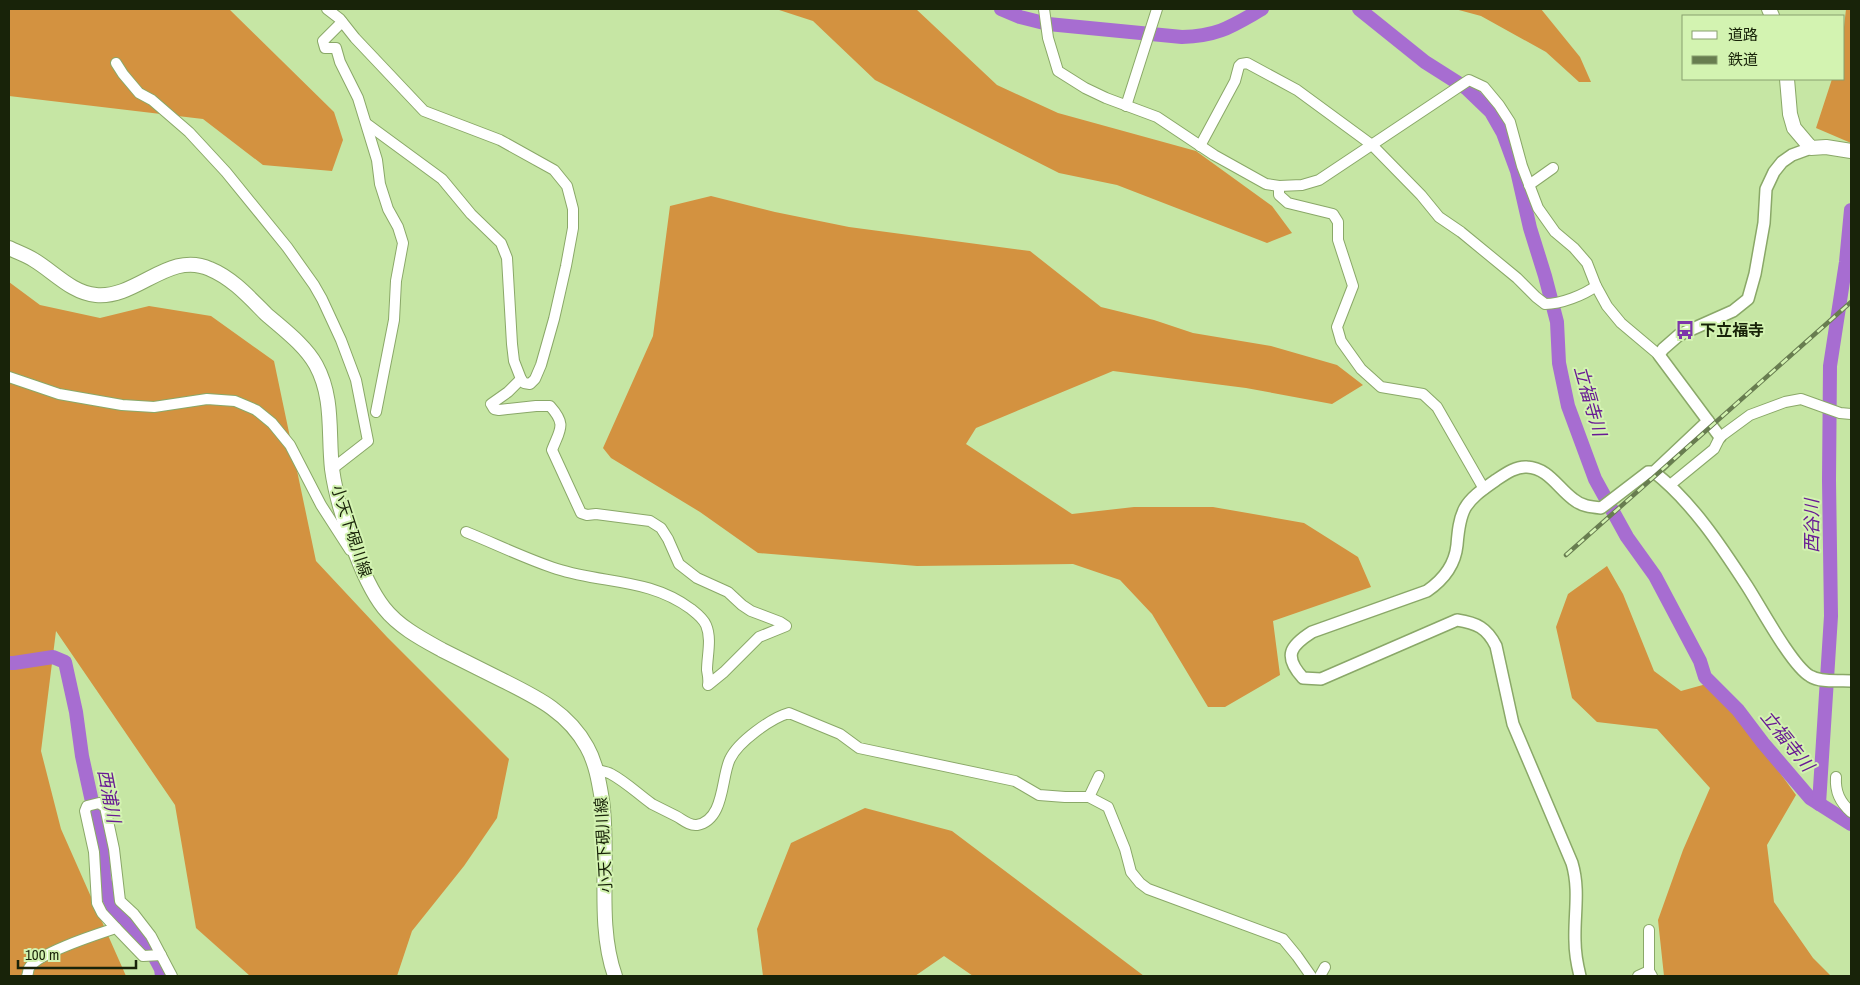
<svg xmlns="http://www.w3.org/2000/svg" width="1860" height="985" font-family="'Archivo Narrow','Noto Sans JP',sans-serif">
  <rect width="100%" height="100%" fill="#c6e6a4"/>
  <g fill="#d39240">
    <polygon points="9,9 229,9 334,112 343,140 332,171 263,165 203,119 9,96"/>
    <polygon points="776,9 916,9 997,85 1058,113 1196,151 1272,206 1292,233 1267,243 1117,185 1059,173 875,80 813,21"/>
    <polygon points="1455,9 1541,9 1580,57 1591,82 1579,82 1546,52 1481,16"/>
    <polygon points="1846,9 1851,9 1851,143 1816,128 1832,79 1844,79 1844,27"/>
    <polygon points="711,196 775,212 849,227 1030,251 1101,307 1154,320 1193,333 1271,346 1337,365 1363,385 1332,404 1246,388 1113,371 976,428 966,444 1072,514 1134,507 1213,507 1304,523 1358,557 1371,587 1273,621 1280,675 1225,707 1208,707 1152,614 1120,580 1073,564 917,566 758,553 700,512 611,458 603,448 653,336 670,206"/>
    <polygon points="9,282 40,305 100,318 149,306 211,316 274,361 316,561 387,637 509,759 497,818 464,866 412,931 397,976 250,976 196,928 175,805 56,631 41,751 61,829 126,976 9,976"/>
    <polygon points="1607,566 1623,594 1654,671 1681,691 1710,683 1738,715 1796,795 1767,845 1774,902 1813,958 1831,976 1664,976 1658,920 1683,850 1710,788 1657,729 1597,722 1572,698 1556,627 1568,594"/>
    <polygon points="865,808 952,831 1144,976 973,976 944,956 915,976 763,976 757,929 791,843"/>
  </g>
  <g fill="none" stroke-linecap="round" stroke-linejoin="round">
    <g stroke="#a76dd1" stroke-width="14">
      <path d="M1001,9L1020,17L1048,24L1182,37C1219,36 1232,26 1262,9"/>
      <polyline points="1359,9 1425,62 1466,88 1491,112 1503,133 1517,171 1530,228 1545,276 1557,322 1559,363 1568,406 1595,479 1627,537 1655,576 1700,661 1705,677 1738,710 1763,743 1810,798 1851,824"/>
      <polyline points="9,663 14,663 53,657 65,662 76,712 82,756 103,852 104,879 111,904 123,921 146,941 161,969 162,976"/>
      <polyline points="1819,804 1831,616 1829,480 1830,366 1846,262 1851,210"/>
    </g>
    <g stroke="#8aa868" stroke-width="12">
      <g id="minor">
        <polyline points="327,9 340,19 355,38 424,111 500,140 554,170 567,186 573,209 573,228 566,266 554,319 541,365 535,379 530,384 524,383 521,379 514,361 512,344 507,258 501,243 471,214 442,179 367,124"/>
        <polyline points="1044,9 1048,38 1058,71 1085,88 1106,98 1157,117 1214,155 1266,184 1279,186 1302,185 1319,180 1469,80 1484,87 1499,105 1510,122 1522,166 1538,208 1555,232 1574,248 1587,263 1596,286 1607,306 1621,323 1659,355"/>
        <polyline points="342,22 323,41 325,48 336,48 340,62 358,98 377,160 380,184 388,209 398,227 403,243 396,281 394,320 376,412"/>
        <polyline points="116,63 123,74 139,93 152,100 189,132 226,172 287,247 314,285 322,299 341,340 356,380 368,441 332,469"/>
        <polyline points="1126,106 1157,9"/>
        <path d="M1200,146L1235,81L1239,66L1241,64L1247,63L1297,90L1372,145L1421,195L1439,217L1461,232L1517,278L1536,297L1545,304C1561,304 1584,295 1596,286"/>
        <polyline points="1529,185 1553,168"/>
        <polyline points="1279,186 1279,195 1288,203 1333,214 1338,222 1338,240 1353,286 1337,327 1341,341 1361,369 1381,387 1423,394 1437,407 1484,489"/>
        <polyline points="9,377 59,394 122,405 154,407 207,399 235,401 256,410 272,423 290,445 321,505 350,550"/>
        <polyline points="1670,485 1714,449 1720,437 1750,415 1785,402 1801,399 1840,413 1851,414"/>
        <path d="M466,532C496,544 526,559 557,569C604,584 649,578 691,609C696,613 703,618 706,625C712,639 707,656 707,670C708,675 709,680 708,685L724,672L759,637L786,626L780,622L751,611L742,605L728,592L697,578L679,564L668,539L661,528L650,521L596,514L587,515L581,513L552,450C560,429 567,425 550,406H536L499,410L494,409L491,404L508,392L521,379"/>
        <path d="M597,770C601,771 607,772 611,774C626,782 638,794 652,804C660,808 668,812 676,816C682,819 689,826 697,825C725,820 721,777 730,759C738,742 771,718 789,713L840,734L859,748L1015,781L1039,795L1065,797H1089L1108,807L1125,849L1131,872L1140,883L1148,889L1283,939L1297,956L1311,976"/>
        <path d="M1836,777C1835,792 1840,802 1851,812"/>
        <polyline points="1089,797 1099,776"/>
        <polyline points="116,928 102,913 97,903 94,852 85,811 87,806 99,803 105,807 114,849 120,901 134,914 151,936 172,976"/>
        <polyline points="1649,971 1649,930"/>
        <path d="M27,976C28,974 28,971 29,968C38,953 98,934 116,928L143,956L161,955"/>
        <polyline points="1320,976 1325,967"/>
        <polyline points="1638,976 1649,971 1652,976"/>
      </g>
    </g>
    <g stroke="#8aa868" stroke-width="14">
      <g id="tertiary">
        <polyline points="1720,437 1659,355 1663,349 1679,335 1733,311 1748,299 1755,274 1764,223 1766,189 1774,172 1782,162 1792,155 1811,148"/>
        <path d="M1654,472C1692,502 1721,546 1747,586C1760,606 1792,666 1810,676C1821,683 1839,680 1851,681"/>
        <path d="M1580,976C1577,964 1575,953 1575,941C1574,914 1580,890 1572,863L1513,724L1496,646C1487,628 1477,623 1457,620L1321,679L1303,678C1283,656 1290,646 1312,632L1427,591C1443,580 1455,565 1457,545C1458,533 1459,519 1465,508C1472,496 1485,488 1496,480C1505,474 1516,466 1527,467C1548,468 1558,488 1573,499C1581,506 1591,507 1601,508L1648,472H1654L1708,421"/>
      </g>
    </g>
    <g stroke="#8aa868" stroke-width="16">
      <g id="secondary">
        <polyline points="1769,9 1772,16"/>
        <polyline points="1787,79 1790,114 1794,128 1811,148 1826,147 1851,151"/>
        <path d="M9,248C17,252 26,255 34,260C54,272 72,293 96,295C137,299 169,250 210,269C232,278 249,297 266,314C283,329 305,345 316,365C334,398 328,433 332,469C337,506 361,579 384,608C399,627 422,639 442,650C462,660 482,670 502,680C536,697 568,712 587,747C596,763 599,782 602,800C610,857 596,923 615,976"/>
      </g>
    </g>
    <use href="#minor" stroke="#fff" stroke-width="10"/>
    <use href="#tertiary" stroke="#fff" stroke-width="11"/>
    <use href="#secondary" stroke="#fff" stroke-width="14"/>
    <g stroke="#687d50" stroke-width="4.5">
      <polyline id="rail" points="1566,555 1851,302"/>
    </g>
    <use href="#rail" stroke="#d3f3b1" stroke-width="2.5" stroke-dasharray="8" stroke-linecap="butt"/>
  </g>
  <defs>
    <g id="bus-bare" transform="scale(1.5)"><path d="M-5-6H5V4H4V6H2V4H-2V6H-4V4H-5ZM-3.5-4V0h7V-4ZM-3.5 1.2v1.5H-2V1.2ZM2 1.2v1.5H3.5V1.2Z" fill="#7d36aa" stroke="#d3f3b1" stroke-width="2.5" paint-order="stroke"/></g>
  </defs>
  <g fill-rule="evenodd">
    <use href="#bus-bare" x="1685" y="330"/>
  </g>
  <g text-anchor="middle" stroke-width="4" stroke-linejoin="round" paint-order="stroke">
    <g font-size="16" font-weight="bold" fill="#182309" stroke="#d3f3b1" text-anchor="start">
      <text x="1700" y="336">下立福寺</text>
    </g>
    <g font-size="16" fill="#182309" stroke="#d3f3b1">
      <text transform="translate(352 531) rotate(72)" y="6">小天下硯川線</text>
      <text transform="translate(603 845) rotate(-93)" y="6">小天下硯川線</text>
    </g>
    <g font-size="18" font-style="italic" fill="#681a94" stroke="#d3f3b1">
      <text transform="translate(1590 401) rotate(74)" y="6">立福寺川</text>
      <text transform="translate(1812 526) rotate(-90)" y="6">西谷川</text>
      <text transform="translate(1787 741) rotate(51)" y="6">立福寺川</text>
      <text transform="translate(109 796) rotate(79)" y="6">西浦川</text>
    </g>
  </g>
  <rect width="1860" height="985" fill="none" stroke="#182309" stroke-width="20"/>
  <rect x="1682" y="15" width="162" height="65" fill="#d3f3b1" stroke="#88a06e"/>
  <rect x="1692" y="31" width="25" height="8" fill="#ffffff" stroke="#88a06e"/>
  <text x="1728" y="40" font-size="15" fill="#182309">道路</text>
  <rect x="1692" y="56" width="25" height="8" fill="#687d50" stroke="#88a06e"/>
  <text x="1728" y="65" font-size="15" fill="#182309">鉄道</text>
  <path d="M18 960v8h118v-8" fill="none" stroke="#182309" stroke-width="2.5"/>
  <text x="25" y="960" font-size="15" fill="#182309" stroke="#d3f3b1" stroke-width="4" paint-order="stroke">100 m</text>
</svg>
